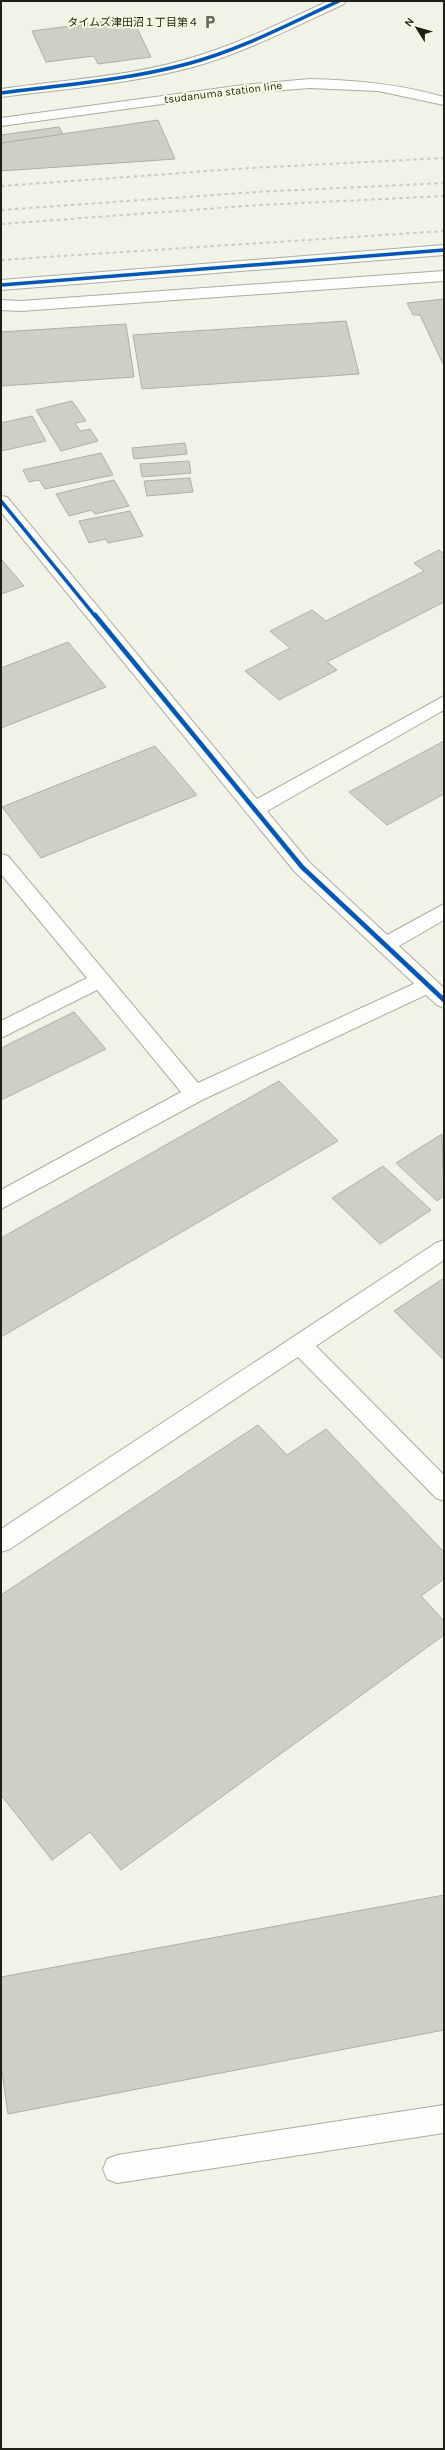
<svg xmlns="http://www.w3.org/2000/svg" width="445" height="2450" font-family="Karla,'Noto Sans JP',sans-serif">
  <rect width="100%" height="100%" fill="#f2f2e6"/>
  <g fill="#cfcfc5" stroke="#afafa6">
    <polygon points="132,18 151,57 98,64 94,56 46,62 32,31"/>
    <polygon points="158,120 175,159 1,171 1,143"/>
    <polygon points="59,127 63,134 1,143 1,135"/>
    <polygon points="444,299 444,366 420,315 413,315 407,303"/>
    <polygon points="346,321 359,374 142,389 133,335"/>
    <polygon points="126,324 134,377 1,386 1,332"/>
    <polygon points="72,401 86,421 75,423 80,431 90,429 98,441 61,451 36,410"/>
    <polygon points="32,416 46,441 1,451 1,423"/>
    <polygon points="185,443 187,454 134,459 132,448"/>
    <polygon points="101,453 113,475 45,489 39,480 29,482 23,470"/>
    <polygon points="189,461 191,473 142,477 140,464"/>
    <polygon points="190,478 193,492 147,496 144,481"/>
    <polygon points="114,480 129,506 95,514 92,510 69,516 56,494"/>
    <polygon points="130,511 143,536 108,543 106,539 89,543 79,521"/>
    <polygon points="439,550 444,554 444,602 327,662 337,670 279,700 245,671 290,648 270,631 312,610 326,621 424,571 414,563"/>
    <polygon points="1,559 24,586 1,594"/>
    <polygon points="68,642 106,687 1,728 1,668"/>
    <polygon points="444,741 444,794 387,825 349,792"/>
    <polygon points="155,746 197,795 41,858 2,807"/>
    <polygon points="74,1012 106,1049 1,1100 1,1048"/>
    <polygon points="279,1081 338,1141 1,1337 1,1238"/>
    <polygon points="442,1134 444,1196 437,1201 396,1163"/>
    <polygon points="383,1166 431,1210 380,1244 332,1198"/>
    <polygon points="444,1278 444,1360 394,1311"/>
    <polygon points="258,1425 287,1455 326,1429 444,1552 444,1579 421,1596 444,1621 444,1635 121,1870 90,1832 52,1860 1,1795 1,1595"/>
    <polygon points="444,1895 444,2030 8,2114 1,2064 1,1977"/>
  </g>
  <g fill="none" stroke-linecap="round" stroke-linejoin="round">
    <g stroke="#abaca2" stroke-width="2">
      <g id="service">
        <polygon points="444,696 444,710 262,814 255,816 248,814 245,809 248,804"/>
        <polygon points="1,854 8,856 198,1083 420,981 427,979 434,981 437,986 434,991 202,1100 1,1209 1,1190 181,1092 97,990 1,1038 1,1021 87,978 1,874"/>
        <polygon points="444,904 444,920 392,950 385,952 378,950 375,945 378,940"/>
        <polygon points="444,1240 444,1260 316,1346 444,1475 444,1501 436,1498 298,1357 10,1549 1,1552 1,1529 436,1243"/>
        <polygon points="444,2105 444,2133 117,2183 107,2179 103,2169 107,2159 117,2155"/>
      </g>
    </g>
    <g stroke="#abaca2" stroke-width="2">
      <path id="minor" d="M328,1H346L344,4C294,27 246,52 193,67C130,84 65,89 1,97V89C62,80 125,77 184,60C234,46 281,23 328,1Z"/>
    </g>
    <g stroke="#abaca2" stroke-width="2">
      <g id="tertiary">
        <polygon points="444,245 444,255 1,290 1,280"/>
        <polygon points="444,271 444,281 21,311 1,310 1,300 21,301"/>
        <polygon points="1,496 7,497 309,862 444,988 444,1008 437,1005 295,872 1,512"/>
      </g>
    </g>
    <g stroke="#abaca2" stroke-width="2">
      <path id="secondary" d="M310,79C356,80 399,84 444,97V105L378,91L310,88L243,93L1,126V118L243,85Z"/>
    </g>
    <use href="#service" fill="#fdfdfb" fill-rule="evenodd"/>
    <use href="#minor" fill="#fdfdfb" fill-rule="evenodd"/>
    <use href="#tertiary" fill="#fdfdfb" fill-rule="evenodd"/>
    <use href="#secondary" fill="#fdfdfb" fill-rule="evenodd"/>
    <g stroke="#cacac7" stroke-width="2" stroke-dasharray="3.5 3.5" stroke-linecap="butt">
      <polyline points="1,186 250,168 444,158"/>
      <polyline points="1,210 255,192 444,183"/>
      <polyline points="1,224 260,205 444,196"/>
      <polyline points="1,260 444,231"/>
    </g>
    <g stroke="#f6f8e0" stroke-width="5.5">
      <g id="cycleway-far1">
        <path d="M1,93C63,85 127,80 187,64C240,50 289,24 339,1"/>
        <polyline points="1,285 444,250"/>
        <polyline points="1,501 95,616"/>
      </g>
    </g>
    <g stroke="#f6f8e0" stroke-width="7">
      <polyline id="cycleway" points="95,615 302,867 444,1000"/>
    </g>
    <use href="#cycleway-far1" stroke="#0057b8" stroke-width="3.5"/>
    <use href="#cycleway" stroke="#0057b8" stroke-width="4.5"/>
  </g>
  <defs>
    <g id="parking-bare" transform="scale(1.08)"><path d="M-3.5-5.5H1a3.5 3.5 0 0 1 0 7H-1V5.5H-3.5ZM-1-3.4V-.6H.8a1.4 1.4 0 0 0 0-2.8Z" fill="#69695f" stroke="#f6f8e0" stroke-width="2.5" paint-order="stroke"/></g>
  </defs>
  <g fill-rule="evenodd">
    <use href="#parking-bare" x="210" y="22"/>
  </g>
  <g text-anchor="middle" stroke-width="4" stroke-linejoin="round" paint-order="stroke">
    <g font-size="11" fill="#1f1f17" stroke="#f6f8e0" text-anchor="end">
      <text x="199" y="26">タイムズ津田沼１丁目第４</text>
    </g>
    <g font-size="11" fill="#1f1f17" stroke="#f6f8e0">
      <text transform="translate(223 92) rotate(-7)" y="4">tsudanuma station line</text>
    </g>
  </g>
  <rect width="445" height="2450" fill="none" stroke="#1f1f17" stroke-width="4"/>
  <g transform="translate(417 28) rotate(307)" stroke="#f6f8e0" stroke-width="3" paint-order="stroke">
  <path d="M0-3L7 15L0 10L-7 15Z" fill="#1f1f17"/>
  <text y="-6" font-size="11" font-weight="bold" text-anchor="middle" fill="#1f1f17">N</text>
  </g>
</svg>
